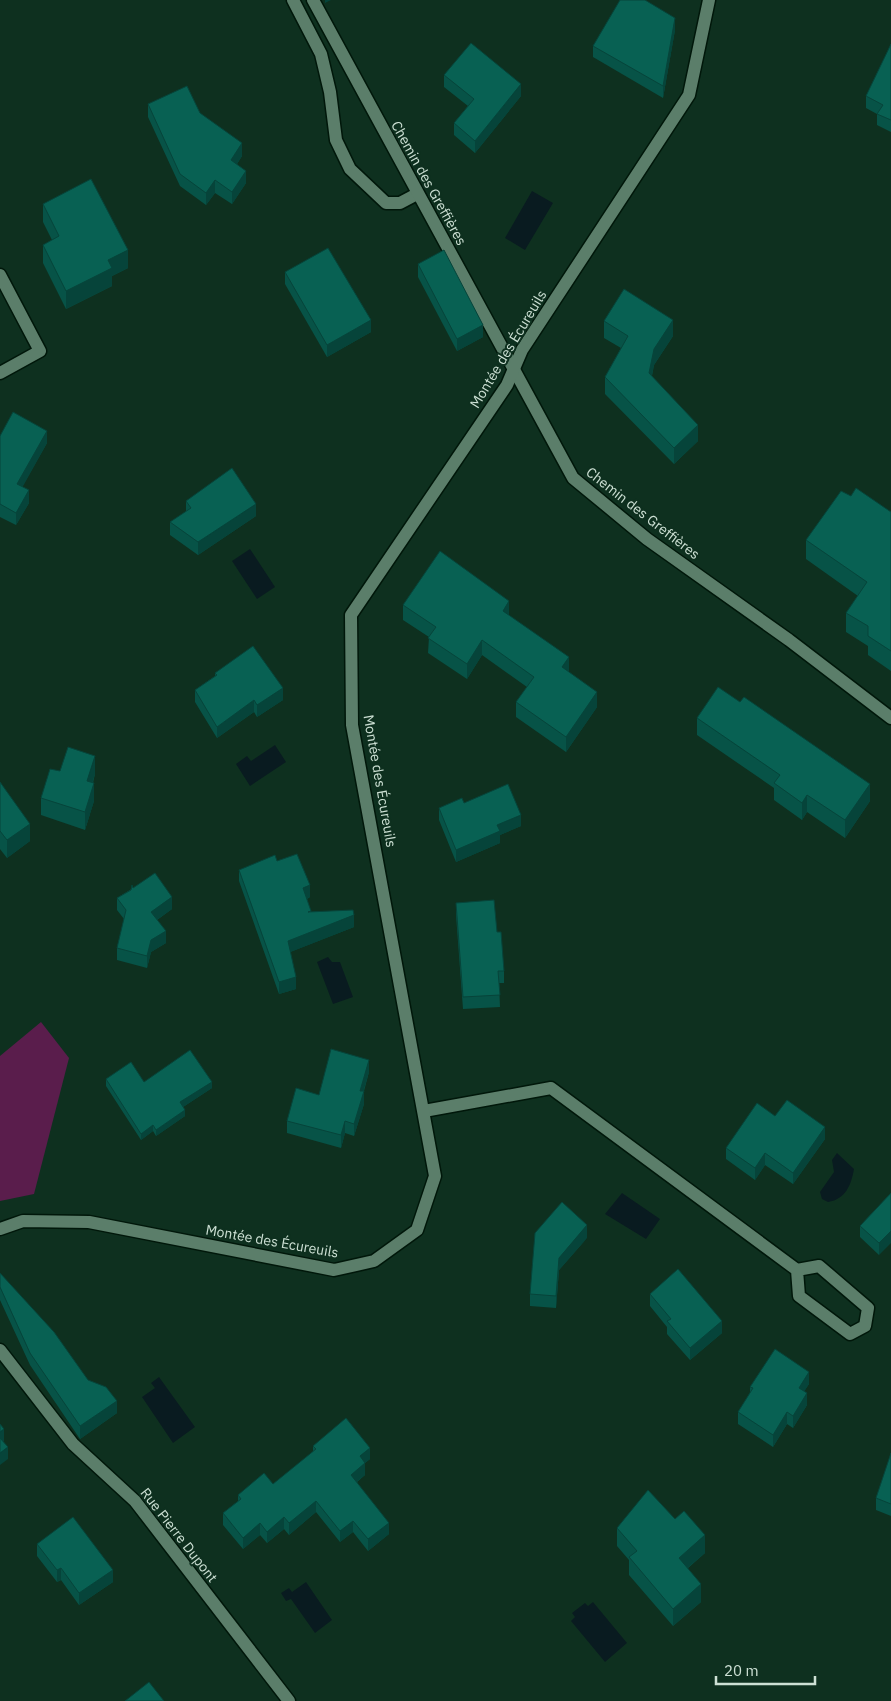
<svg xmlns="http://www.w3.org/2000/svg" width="891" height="1701" font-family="'IBM Plex Sans',sans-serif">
  <rect width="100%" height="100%" fill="#0e301f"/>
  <polygon fill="#5a1d4c" points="41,1022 69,1058 34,1194 0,1201 0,1056"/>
  <g fill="#091b20">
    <polygon points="532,191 553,203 525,250 505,238"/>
    <polygon points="250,549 275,587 257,599 232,561"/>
    <polygon points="275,745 286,762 250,786 236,764 247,756 251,761"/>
    <polygon points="328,957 332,962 340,962 353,997 333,1004 317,962"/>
    <path d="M837,1153L854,1169C851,1185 846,1199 828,1202L822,1199L820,1192L834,1172L832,1160Z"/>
    <polygon points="622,1193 660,1219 646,1239 605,1214"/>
    <polygon points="159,1377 195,1427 173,1443 142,1397 155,1388 151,1383"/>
    <polygon points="306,1582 332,1620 315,1633 291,1599 286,1601 281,1593 289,1588 292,1592"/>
    <polygon points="593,1602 627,1643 605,1662 571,1621 575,1617 572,1613 585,1603 588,1606"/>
  </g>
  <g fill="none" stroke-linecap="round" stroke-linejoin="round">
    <g stroke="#00170a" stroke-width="15">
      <g id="service">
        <polyline points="293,0 321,54 330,92 336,140 350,169 386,203 400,203 417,194"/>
        <polyline points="0,275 40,351 0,373"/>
      </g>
    </g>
    <g stroke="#00170a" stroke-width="15">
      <g id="minor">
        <polyline points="313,0 573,478 647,539 789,640 891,718"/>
        <polyline points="424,1111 551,1088 797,1270 819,1266 868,1308 865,1326 850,1334 799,1296 797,1270"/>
        <polyline points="0,1229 23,1221 89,1222 334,1270 374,1261 417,1230 435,1176 352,725 351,615 507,385 522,350 689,95 709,0"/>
        <polyline points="0,1350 73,1444 135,1501 289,1701"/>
      </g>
    </g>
    <use href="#service" stroke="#5b7e6a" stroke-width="12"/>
    <use href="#minor" stroke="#5b7e6a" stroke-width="12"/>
  </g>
  <g fill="#075347">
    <polygon points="675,30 663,98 593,57 593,46"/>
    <polygon points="891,44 891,132 877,125 877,114 866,108 866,96"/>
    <polygon points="444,75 521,96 475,153 454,135 454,123 468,106 444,87"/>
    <polygon points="148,104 200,113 242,156 237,164 246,183 232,204 215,193 206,205 180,186 148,117"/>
    <polygon points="43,204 128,268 112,276 112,286 66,309 43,263 43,245 52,240 43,222"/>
    <polygon points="418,264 483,337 457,351 418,277"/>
    <polygon points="285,272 371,332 327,357 285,284"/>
    <polygon points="604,321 673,336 654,365 652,376 698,441 674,464 605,394 605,377 621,348 604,338"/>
    <polygon points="0,436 47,443 22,487 29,503 16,525 0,517"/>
    <polygon points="851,496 891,512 891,671 868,655 868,646 846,632 846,613 858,596 806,559 806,540"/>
    <polygon points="186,501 256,516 198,555 170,535 170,522 186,512"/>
    <polygon points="403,605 509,615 569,672 597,707 566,752 516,717 516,702 527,687 482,655 467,679 428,653 429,637 403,620"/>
    <polygon points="215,673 283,700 257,717 254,712 217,738 195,702 195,690 215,676"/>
    <polygon points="697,718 870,801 845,838 807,812 802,820 774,800 774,788 697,735"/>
    <polygon points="95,774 93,783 94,801 85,830 41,815 41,798"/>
    <polygon points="0,782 30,841 7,858 0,849"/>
    <polygon points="464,803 521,826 500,835 500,843 456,862 439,820 439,808"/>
    <polygon points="277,861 310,897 307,899 311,912 354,927 290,952 296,989 279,994 239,881 239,870"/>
    <polygon points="133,888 172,909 157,920 166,943 151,952 147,968 117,960 117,948 124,919 117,910 117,898"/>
    <polygon points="456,903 497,932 504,971 504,983 499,983 500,1007 463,1009 456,915"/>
    <polygon points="369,1072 364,1091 364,1104 354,1136 345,1133 341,1148 287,1133 287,1121 319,1095"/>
    <polygon points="106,1079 144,1082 212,1088 183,1107 185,1116 156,1136 153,1131 141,1140 106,1086"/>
    <polygon points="775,1116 825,1139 793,1184 765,1165 755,1180 726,1159 726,1148"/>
    <polygon points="891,1193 879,1255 860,1237 860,1226"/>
    <polygon points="587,1238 559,1270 556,1308 530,1306 530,1294"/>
    <polygon points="0,1273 88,1380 117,1413 80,1439 30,1365 0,1300"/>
    <polygon points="650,1294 722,1333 690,1360 667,1334 667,1327 650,1306"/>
    <polygon points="809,1384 804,1391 807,1405 793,1428 787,1424 773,1447 738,1424 738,1412 750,1394 750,1387"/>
    <polygon points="313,1446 370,1459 365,1463 365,1475 357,1482 389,1534 368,1551 353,1532 340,1542 316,1512 289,1535 284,1529 267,1543 260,1535 243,1549 223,1525 223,1513 238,1501 238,1495 273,1484 313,1452"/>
    <polygon points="891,1453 891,1516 876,1510 876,1498"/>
    <polygon points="617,1528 705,1553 688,1568 701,1602 673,1626 629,1575 629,1560 617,1546"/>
    <polygon points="37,1544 113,1582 79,1605 61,1580 57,1582 37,1556"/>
  </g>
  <g fill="#06443a">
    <polygon points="325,0 331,0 325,3"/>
    <polygon points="675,18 675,30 663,98 663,86"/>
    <polygon points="521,84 521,96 475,153 475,141"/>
    <polygon points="242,143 242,156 231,173 231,160"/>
    <polygon points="246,171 246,183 232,204 232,192"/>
    <polygon points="215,180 215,193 206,205 206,193"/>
    <polygon points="128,250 128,268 112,276 112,286 66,309 66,291 108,260"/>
    <polygon points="371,320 371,332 327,357 327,345"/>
    <polygon points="673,320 673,336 654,365 649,389 649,373 654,349"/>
    <polygon points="483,325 483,337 457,351 457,339"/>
    <polygon points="698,425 698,441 674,464 674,448"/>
    <polygon points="47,431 47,443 17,497 17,484"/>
    <polygon points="29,490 29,503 16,525 16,513"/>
    <polygon points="256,504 256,516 198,555 198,542"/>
    <polygon points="509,601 509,616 503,611"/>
    <polygon points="482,640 482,655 467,679 467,664"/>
    <polygon points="569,657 569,672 562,667"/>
    <polygon points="283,688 283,700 257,717 257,705"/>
    <polygon points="597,692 597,707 566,752 566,737"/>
    <polygon points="254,700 254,712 217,738 217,727"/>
    <polygon points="95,756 95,774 87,799 87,781"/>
    <polygon points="94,783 94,801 85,830 85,812"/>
    <polygon points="870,784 870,801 845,838 845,820"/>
    <polygon points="807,795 807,812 802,820 802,803"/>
    <polygon points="521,815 521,826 500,835 500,843 456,862 456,850 497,825"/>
    <polygon points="30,824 30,841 7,858 7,840"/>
    <polygon points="310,885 310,897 303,900 303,888"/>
    <polygon points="172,897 172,909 151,924 151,912"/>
    <polygon points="354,915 354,927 288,953 288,941"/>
    <polygon points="166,931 166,943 151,952 147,968 147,956 151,940"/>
    <polygon points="296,977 296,989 279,994 279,982"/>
    <polygon points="369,1060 369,1072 360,1103 360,1091"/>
    <polygon points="212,1082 212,1088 180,1109 180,1102"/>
    <polygon points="364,1091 364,1104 354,1136 354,1124"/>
    <polygon points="185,1110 185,1116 156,1136 156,1130"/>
    <polygon points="345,1121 345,1133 341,1148 341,1135"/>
    <polygon points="153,1125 153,1131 141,1140 141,1134"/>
    <polygon points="825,1127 825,1139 793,1184 793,1173"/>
    <polygon points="765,1153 765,1165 755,1180 755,1168"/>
    <polygon points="587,1225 587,1238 559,1270 556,1308 556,1296 559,1258"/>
    <polygon points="891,1231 891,1243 879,1255 879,1243"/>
    <polygon points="722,1321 722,1333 690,1360 690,1348"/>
    <polygon points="809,1372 809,1384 799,1400 799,1388"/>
    <polygon points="807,1393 807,1405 793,1428 793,1416"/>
    <polygon points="117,1401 117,1413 80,1439 80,1426"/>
    <polygon points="787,1412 787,1424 773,1447 773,1435"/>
    <polygon points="4,1429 4,1441 0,1443 0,1432"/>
    <polygon points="8,1447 8,1459 0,1465 0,1453"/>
    <polygon points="370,1448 370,1459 365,1463 365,1475 351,1486 351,1475 360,1456"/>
    <polygon points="316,1501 316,1512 289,1535 289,1523"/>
    <polygon points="284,1517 284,1529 267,1543 267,1532"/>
    <polygon points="353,1521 353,1532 340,1542 340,1531"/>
    <polygon points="260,1523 260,1535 243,1549 243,1538"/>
    <polygon points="389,1523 389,1534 368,1551 368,1539"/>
    <polygon points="705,1535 705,1553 679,1575 679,1558"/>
    <polygon points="61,1568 61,1580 57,1582 57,1570"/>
    <polygon points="113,1570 113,1582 79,1605 79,1593"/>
    <polygon points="701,1584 701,1602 673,1626 673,1609"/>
  </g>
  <g fill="#086153" stroke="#06443a">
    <polygon points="620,0 645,0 675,18 663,86 593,46"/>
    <polygon points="471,43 521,84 475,141 454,123 474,99 444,75"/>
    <polygon points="891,44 891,120 877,114 883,105 866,96"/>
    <polygon points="187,86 200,113 242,143 231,160 246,171 232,192 215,180 206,193 180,174 148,104"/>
    <polygon points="91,179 128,250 108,260 112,268 66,291 43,245 59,236 43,204"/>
    <polygon points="328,248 371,320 327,345 285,272"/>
    <polygon points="444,250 483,325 457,339 418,264"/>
    <polygon points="624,289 673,320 654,349 649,373 698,425 674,448 605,377 628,336 604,321"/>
    <polygon points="13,412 47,431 17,484 29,490 16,513 0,504 0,436"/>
    <polygon points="232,468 256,504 198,542 170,522 191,508 186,501"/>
    <polygon points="856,488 891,512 891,651 868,636 868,626 846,613 867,582 806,540 841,491 851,496"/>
    <polygon points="440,551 509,601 503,611 569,657 562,667 597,692 566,737 516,702 534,677 482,640 467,664 428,638 436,627 403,605"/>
    <polygon points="253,646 283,688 257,705 254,700 217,727 195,690 217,675 215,673"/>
    <polygon points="718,687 740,702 744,697 870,784 845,820 807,795 802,803 774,783 780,775 697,718"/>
    <polygon points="68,747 95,756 87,781 94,783 85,812 41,798 50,769 60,771"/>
    <polygon points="0,782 30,824 7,840 0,831"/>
    <polygon points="508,784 521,815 497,825 500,831 456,850 439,808 462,798 464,803"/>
    <polygon points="297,854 310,885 303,888 311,911 308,912 353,910 354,915 288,941 296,977 279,982 239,870 275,855 277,861"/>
    <polygon points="155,873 172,897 151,912 166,931 151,940 147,956 117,948 126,910 117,898 131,890 132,885 133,888"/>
    <polygon points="494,900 497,932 501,932 504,971 498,971 500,995 463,997 456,903"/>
    <polygon points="331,1049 369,1060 360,1091 364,1091 354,1124 345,1121 341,1135 287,1121 296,1088 319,1095"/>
    <polygon points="190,1050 212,1082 180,1102 185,1110 156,1130 153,1125 141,1134 106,1079 131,1062 144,1082"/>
    <polygon points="787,1100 825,1127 793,1173 765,1153 755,1168 726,1148 757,1103 775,1116"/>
    <polygon points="891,1193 891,1231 879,1243 860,1226"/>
    <polygon points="562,1202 587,1225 559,1258 556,1296 530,1294 535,1233"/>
    <polygon points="678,1269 722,1321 690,1348 667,1321 671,1319 650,1294"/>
    <polygon points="0,1273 54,1332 88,1380 106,1387 117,1401 80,1426 30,1353 0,1287"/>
    <polygon points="775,1349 809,1372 799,1388 807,1393 793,1416 787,1412 773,1435 738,1412 753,1388 750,1387"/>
    <polygon points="346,1418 370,1448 360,1456 365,1463 351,1475 389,1523 368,1539 353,1521 340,1531 316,1501 289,1523 284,1517 267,1532 260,1523 243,1538 223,1513 241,1499 238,1495 264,1473 273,1484 316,1449 313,1446"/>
    <polygon points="0,1424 4,1429 0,1432"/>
    <polygon points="0,1438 8,1447 0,1453"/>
    <polygon points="891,1453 891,1504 876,1498"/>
    <polygon points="648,1490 675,1519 684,1511 705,1535 679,1558 701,1584 673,1609 629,1557 637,1551 617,1528"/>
    <polygon points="73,1517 113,1570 79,1593 61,1568 57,1570 37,1544"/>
    <polygon points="149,1682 164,1701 125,1701"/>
  </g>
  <g text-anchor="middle" stroke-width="4" stroke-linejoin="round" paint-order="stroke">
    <g font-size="14" fill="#cde0d4" stroke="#0e301f">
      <text transform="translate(429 183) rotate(61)" y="5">Chemin des Greffières</text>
      <text transform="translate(508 349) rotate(-59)" y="5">Montée des Écureuils</text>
      <text transform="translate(643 513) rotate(38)" y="5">Chemin des Greffières</text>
      <text transform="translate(380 781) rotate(80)" y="5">Montée des Écureuils</text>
      <text transform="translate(272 1241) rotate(10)" y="5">Montée des Écureuils</text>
      <text transform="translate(179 1535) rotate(52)" y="5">Rue Pierre Dupont</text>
    </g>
  </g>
  <path d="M716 1676v8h99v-8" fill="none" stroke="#cde0d4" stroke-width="2.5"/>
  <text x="724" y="1676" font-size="15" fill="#cde0d4" stroke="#0e301f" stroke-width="4" paint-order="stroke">20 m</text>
</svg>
